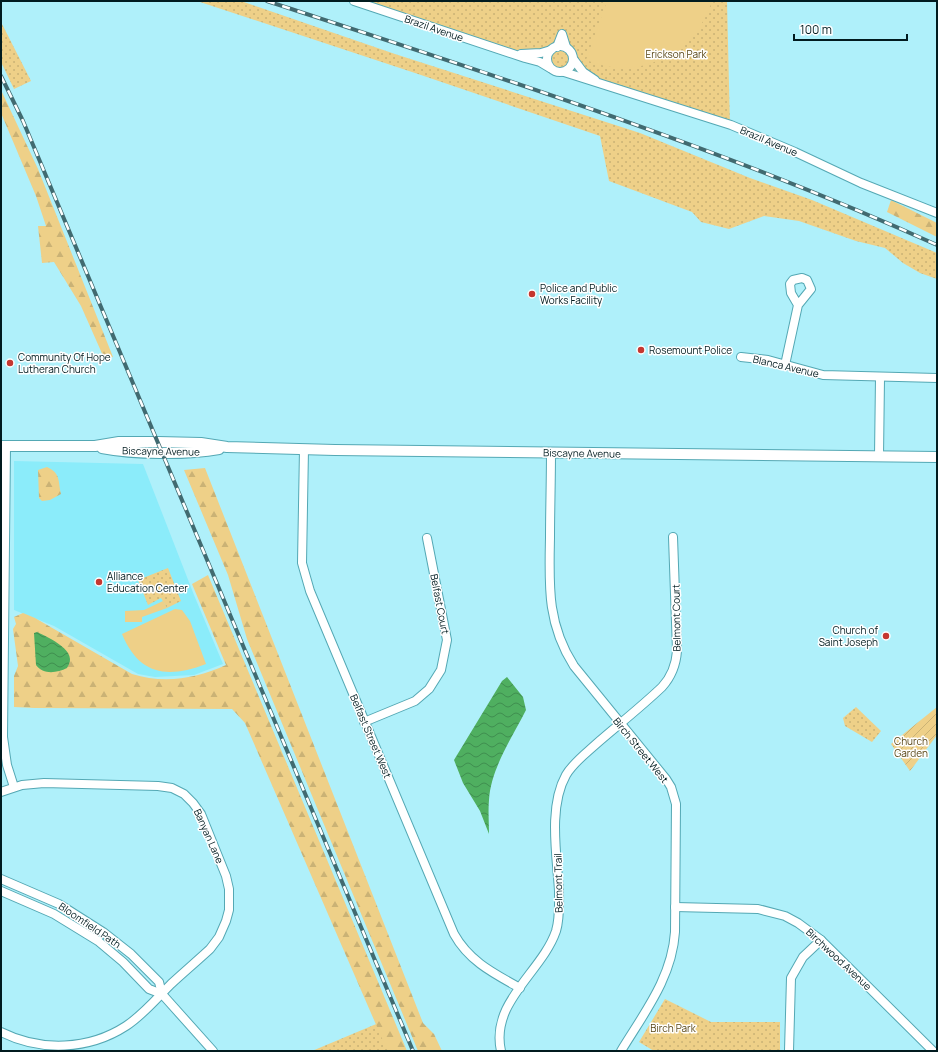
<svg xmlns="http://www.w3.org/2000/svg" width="938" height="1052" font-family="Manrope,sans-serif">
  <defs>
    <pattern id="grass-dots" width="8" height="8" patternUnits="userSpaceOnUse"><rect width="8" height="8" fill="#eed088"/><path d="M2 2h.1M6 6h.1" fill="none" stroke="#cab275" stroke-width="1.8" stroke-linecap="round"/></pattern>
    <pattern id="forest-firs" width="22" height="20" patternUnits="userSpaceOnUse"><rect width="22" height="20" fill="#eed088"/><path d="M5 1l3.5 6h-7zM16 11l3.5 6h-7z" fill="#cab275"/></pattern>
    <pattern id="garden-furrows" width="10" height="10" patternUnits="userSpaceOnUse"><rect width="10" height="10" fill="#eed088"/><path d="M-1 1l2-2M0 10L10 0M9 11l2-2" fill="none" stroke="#cab275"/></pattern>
    <pattern id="water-waves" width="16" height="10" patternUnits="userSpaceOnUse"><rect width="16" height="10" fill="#4faf60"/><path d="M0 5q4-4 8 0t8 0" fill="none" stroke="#3f8e4f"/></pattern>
  </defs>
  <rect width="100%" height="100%" fill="#aff0fa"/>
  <polygon fill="#8becfa" points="14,461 143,464 194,595 223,664 194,675 155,677 138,674 54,626 14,610"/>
  <g fill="url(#grass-dots)">
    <polygon points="197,1 241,1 395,54 640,133 750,178 812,200 937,253 937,279 920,273 903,263 885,248 856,241 799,221 764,216 729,229 701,222 692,212 609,181 600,136 418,74"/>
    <polygon points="353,1 727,1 730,127"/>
    <polygon points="1,22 31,81 14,89 1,62"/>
    <polygon points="168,568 181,601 167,608 161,598 148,605 138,580"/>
    <polygon points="856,707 881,731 872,742 845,726 843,718"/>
    <polygon points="665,999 711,1022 780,1022 780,1051 654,1051 639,1042"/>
    <polygon points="381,1022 393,1051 312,1051"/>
  </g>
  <g fill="url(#forest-firs)">
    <polygon points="1,90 38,169 113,357 104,358 81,306 54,262 42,263 38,226 46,226 36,196 1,113"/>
    <polygon points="891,200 937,223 937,237 887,212"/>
    <path d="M47,467C61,473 58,482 61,494L50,500L42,501L39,498L38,470Z"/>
    <polygon points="205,468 423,1023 434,1034 442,1051 418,1051 247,639 228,575 184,470"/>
    <path d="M208,575L407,1051H393L384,1043L245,723L232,709L34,708L14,707V676L18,666L13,629L16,624L14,617L23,613L35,618L132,674C164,684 195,679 226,665L192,584Z"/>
  </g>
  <polygon fill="url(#garden-furrows)" points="937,707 937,735 910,771 891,744"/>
  <g fill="#eed088">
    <path d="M607,1H712C700,40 663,68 622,68C610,68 597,64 586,60Z"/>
    <polygon points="163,601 167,608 142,617 142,622 125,622 125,611 144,610"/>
    <path d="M175,609L182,610L190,621L206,664C167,679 139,675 122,634Z"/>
    <polygon points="671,1020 684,1028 676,1041 663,1033"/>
  </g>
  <g fill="url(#water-waves)">
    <path d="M37,632C49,638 80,651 67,668C57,673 43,675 36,665L34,633Z"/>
    <path d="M507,677L523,697L526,710C512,738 491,768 489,800C488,811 489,823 489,834L480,811L463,783L454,760L502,681Z"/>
  </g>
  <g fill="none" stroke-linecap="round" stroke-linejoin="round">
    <g stroke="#54a8b4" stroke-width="10">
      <g id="minor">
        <polyline points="354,1 525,58 540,62 550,68"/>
        <circle cx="560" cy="59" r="13"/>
        <polyline points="557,47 562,34 566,47"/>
        <polyline points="521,54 541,53 551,50"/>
        <polyline points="574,60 583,72 595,80"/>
        <polyline points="564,72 731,125 795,152 861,183 937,213"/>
        <polyline points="741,357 768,360 823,375 937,378"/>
        <polyline points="785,365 798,305 811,289 807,280 802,278 793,280 790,284 791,293 798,305"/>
        <polyline points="6,446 3,737 7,765 14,787"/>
        <path d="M304,449L302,563L310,591L454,934C469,961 493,973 520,988"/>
        <path d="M551,452C551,481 550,510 550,538C549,586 547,624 574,666L666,779L671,787L676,804L675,932C672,978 644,1013 621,1051"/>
        <polyline points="879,456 880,378"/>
        <polyline points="364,722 415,701 429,689 441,670 447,640 427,538"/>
        <path d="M1,792L22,785L44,783L158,786L172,788L184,794L193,803L201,814L226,876L229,889V910L226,921L219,937L210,949C197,961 184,972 171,984C157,998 143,1015 126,1026C89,1050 41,1052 1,1032"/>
        <polyline points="1,879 59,904 103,932 131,954 159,982 162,994"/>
        <polyline points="1,891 54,914 98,941 123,962 149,989 162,994 213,1051"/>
        <polyline points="675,907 758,909 785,916 798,923 821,940 933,1051"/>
        <path d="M501,1051C490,1002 542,972 556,931C560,918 559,904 559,891C557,856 548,807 566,775C573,763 585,754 595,745C618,725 641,707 662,687C672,676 676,665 677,651L673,537"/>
        <polyline points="789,1051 791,978 803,957 821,940"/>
      </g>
    </g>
    <g stroke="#54a8b4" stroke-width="12">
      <g id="tertiary">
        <polyline points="1,446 95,446 119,442 158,442 201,443 227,447 335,450 937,457"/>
        <path d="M102,448C133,454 187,455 219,449"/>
      </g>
    </g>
    <use href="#minor" stroke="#fff" stroke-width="8"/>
    <use href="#tertiary" stroke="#fff" stroke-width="10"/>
    <g stroke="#416a70" stroke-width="4">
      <g id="rail">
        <path d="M267,1C493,75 720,147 937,245"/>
        <polyline points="1,76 23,121 413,1051"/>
      </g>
    </g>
    <use href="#rail" stroke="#fff" stroke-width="2.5" stroke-dasharray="8" stroke-linecap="butt"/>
  </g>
  <g fill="#c53730" stroke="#fff" stroke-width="1.5">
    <circle cx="532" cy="294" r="4"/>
    <circle cx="641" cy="350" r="4"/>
    <circle cx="10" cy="363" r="4"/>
    <circle cx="99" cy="582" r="4"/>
    <circle cx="886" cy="636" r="4"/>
  </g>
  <g text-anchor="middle" stroke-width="3" stroke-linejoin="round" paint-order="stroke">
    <g font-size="10" fill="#011b1f" stroke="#fff">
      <text transform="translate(434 28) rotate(19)" y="4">Brazil Avenue</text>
      <text transform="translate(769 141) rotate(23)" y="4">Brazil Avenue</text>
      <text transform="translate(786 366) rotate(13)" y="4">Blanca Avenue</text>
      <text transform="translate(161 451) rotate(1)" y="4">Biscayne Avenue</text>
      <text transform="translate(582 453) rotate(1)" y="4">Biscayne Avenue</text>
      <text transform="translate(440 604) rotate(79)" y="4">Belfast Court</text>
      <text transform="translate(676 618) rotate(-91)" y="4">Belmont Court</text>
      <text transform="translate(371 736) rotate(67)" y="4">Belfast Street West</text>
      <text transform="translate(641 750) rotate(51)" y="4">Birch Street West</text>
      <text transform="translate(209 836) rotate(66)" y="4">Banyan Lane</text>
      <text transform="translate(558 883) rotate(-91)" y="4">Belmont Trail</text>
      <text transform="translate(90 925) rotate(34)" y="4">Bloomfield Path</text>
      <text transform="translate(839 959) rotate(43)" y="4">Birchwood Avenue</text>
    </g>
    <g font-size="10" fill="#594615" stroke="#fff">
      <text x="676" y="58">Erickson Park</text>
      <text x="911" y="745">Church<tspan x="911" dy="12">Garden</tspan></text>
      <text x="673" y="1032">Birch Park</text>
    </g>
    <g font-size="10" fill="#011b1f" stroke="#fff" text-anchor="start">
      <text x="540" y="292">Police and Public<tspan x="540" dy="12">Works Facility</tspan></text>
      <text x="649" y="354">Rosemount Police</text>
      <text x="18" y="361">Community Of Hope<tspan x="18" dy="12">Lutheran Church</tspan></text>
      <text x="107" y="580">Alliance<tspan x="107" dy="12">Education Center</tspan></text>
      <text x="878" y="634" text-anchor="end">Church of<tspan x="878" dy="12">Saint Joseph</tspan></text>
    </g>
  </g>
  <rect width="938" height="1052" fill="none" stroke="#011b1f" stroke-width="4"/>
  <path d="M794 34v6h113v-6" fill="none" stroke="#011b1f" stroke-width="2"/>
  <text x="800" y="34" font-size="12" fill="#011b1f" stroke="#ffffff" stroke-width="3" paint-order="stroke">100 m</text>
</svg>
